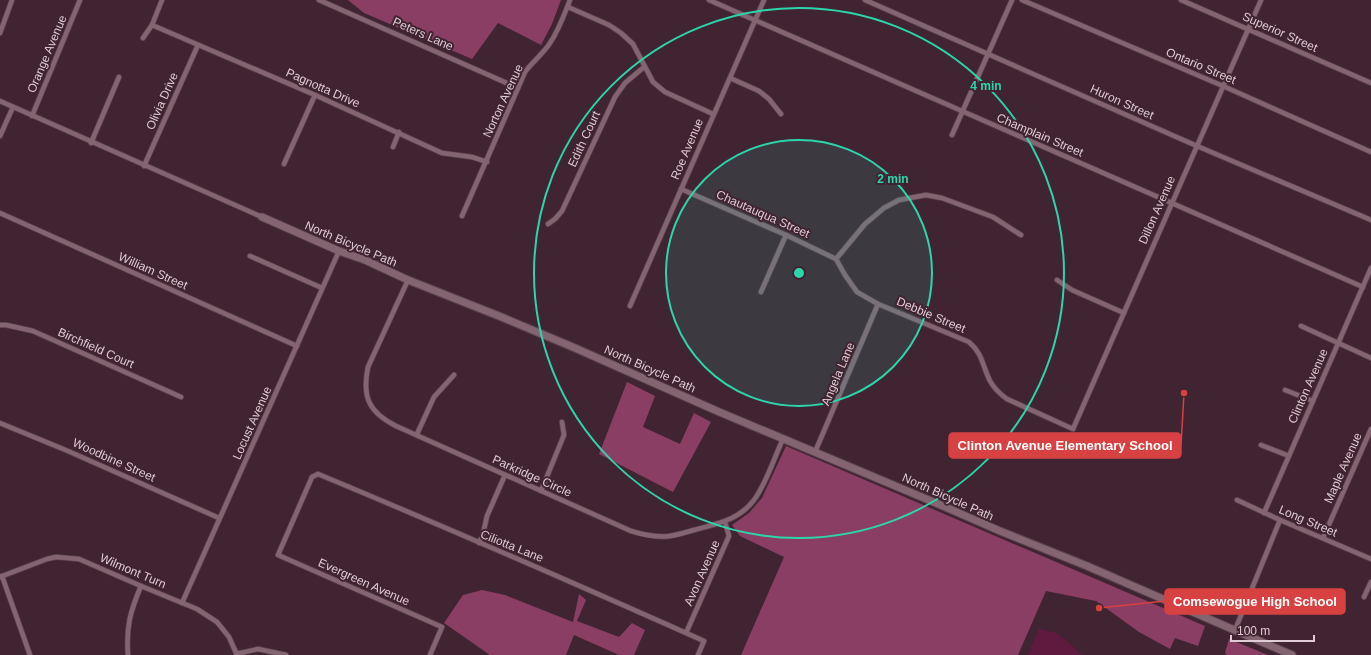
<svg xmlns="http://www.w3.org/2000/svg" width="1371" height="655" font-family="Arial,sans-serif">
  <rect width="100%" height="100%" fill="#402431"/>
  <polygon fill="#5f1a3f" points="1039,629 1056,633 1065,639 1082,655 1028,655"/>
  <g fill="#8a3e64">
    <polygon points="348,0 561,0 552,24 541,45 498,23 472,59 364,13"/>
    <polygon points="627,382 655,396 643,427 680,444 694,413 711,422 673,492 599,454"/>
    <polygon points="786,446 1205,626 1198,646 1175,638 1170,649 1139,632 1096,601 1046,591 1018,655 741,655 784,557 740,536 732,525 749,513 762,498"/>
    <polygon points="482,590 505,595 573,622 579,594 586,600 577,621 619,637 632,623 645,630 634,655 619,655 574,635 566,655 490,655 444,623 463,595"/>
    <polygon points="1229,639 1268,655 1227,655 1225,653"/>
  </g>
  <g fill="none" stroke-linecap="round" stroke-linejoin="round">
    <g stroke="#59424d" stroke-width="6">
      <g id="street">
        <polyline points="319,0 518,88"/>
        <polyline points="709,0 1363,287"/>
        <polyline points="865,0 1197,146 1371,220"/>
        <polyline points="1022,0 1223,86 1371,152"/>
        <polyline points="1181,0 1371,83"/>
        <polyline points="568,7 609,25 621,33 633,44 653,82 665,92 713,114"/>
        <polyline points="152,25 315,95 442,153 472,157 487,162"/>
        <polyline points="0,33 12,0"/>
        <polyline points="143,38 152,25 162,0"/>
        <polyline points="730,78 759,91 769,99 781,114"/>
        <polyline points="0,101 262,217"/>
        <polyline points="32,116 80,0"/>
        <polyline points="952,135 1012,0"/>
        <polyline points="0,136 13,107"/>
        <polyline points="91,143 119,77"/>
        <polyline points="393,147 399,132"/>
        <polyline points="284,164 315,95"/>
        <polyline points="144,166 198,45"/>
        <polyline points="681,189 786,235 836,259"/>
        <polyline points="0,213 297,346"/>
        <path d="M462,216L525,72C533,61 543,54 550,43C559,30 564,15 570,0"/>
        <polyline points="548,224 555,219 562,211 615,97 625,83 644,67"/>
        <polyline points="250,256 322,288"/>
        <path d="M836,259L845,275L857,292L878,304L969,342C983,354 982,365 990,381C994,388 1000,394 1007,399L1073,429L1261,0"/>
        <polyline points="836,259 865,224 884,208 899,200 926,195 942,198 993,217 1021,235"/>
        <path d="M408,280L368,367C362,396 368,412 396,426L631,531C644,535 657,538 670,536C678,535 687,532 694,530C717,524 739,520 754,500C766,484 774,458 783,439"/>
        <polyline points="1057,280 1072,290 1124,313"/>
        <polyline points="761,292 786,235"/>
        <polyline points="630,306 764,0"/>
        <polyline points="0,325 6,325 33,331 181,397"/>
        <polyline points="1301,326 1371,358"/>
        <polyline points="1285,390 1313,401"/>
        <polyline points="0,423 68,451 219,518"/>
        <polyline points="417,434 434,397 454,375"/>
        <polyline points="1261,445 1289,456"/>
        <polyline points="815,452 878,304"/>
        <polyline points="541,491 564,435 562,422"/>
        <polyline points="1237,500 1280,520 1371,559"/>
        <polyline points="1264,513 1371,268"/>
        <polyline points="1323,538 1371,429"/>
        <polyline points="479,543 483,534 487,516 505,475"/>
        <polyline points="2,576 30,655"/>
        <polyline points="0,577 47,559 56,557 79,559 141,586 197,609 217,622 229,637 237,655"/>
        <polyline points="1364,597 1371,582"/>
        <polyline points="182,603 339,251"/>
        <polyline points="1235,630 1280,520"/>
        <polyline points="686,633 729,536 725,522"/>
        <polyline points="236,654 258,649 286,655"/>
        <path d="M128,655C126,627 130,612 141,586"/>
        <path d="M430,655L442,627L278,555L312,477L318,474C448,528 576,584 704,641L698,655"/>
      </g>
    </g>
    <g stroke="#59424d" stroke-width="9">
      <polyline id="secondary" points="262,217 339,251 365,260 408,280 499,316 575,348 717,411 943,506 1000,531 1087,566 1292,655"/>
    </g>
    <use href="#street" stroke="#856472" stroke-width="4.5"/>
    <use href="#secondary" stroke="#856472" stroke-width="7"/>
  </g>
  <circle cx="799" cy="273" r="133" fill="#2dd5ab" fill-opacity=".12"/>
  <g fill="none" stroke="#2dd5ab" stroke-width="2">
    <circle cx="799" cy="273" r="133"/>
    <circle cx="799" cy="273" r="265"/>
  </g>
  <g text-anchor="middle" stroke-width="4" stroke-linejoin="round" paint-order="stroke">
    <g font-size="12" fill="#dfccd4" stroke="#402431">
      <text transform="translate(1280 32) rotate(24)" y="4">Superior Street</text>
      <text transform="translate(423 34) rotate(24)" y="4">Peters Lane</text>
      <text transform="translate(47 54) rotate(-67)" y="4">Orange Avenue</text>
      <text transform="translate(1201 66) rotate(23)" y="4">Ontario Street</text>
      <text transform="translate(323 88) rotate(24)" y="4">Pagnotta Drive</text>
      <text transform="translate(162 101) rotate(-66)" y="4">Olivia Drive</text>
      <text transform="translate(503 101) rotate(-65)" y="4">Norton Avenue</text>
      <text transform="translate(1122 102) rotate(24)" y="4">Huron Street</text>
      <text transform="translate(1040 135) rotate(23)" y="4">Champlain Street</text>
      <text transform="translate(584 139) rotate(-65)" y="4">Edith Court</text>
      <text transform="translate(687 149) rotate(-67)" y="4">Roe Avenue</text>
      <text transform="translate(1157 210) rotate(-66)" y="4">Dillon Avenue</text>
      <text transform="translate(763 214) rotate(24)" y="4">Chautauqua Street</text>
      <text transform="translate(351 244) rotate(23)" y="4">North Bicycle Path</text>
      <text transform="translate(153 271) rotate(24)" y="4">William Street</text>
      <text transform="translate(931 315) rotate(23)" y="4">Debbie Street</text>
      <text transform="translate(96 348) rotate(24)" y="4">Birchfield Court</text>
      <text transform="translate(650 369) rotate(24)" y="4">North Bicycle Path</text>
      <text transform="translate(838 374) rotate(-67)" y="4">Angela Lane</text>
      <text transform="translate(1308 386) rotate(-66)" y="4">Clinton Avenue</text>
      <text transform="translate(252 423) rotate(-66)" y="4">Locust Avenue</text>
      <text transform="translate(114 460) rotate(24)" y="4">Woodbine Street</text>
      <text transform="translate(1343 468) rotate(-66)" y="4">Maple Avenue</text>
      <text transform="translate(532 476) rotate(24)" y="4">Parkridge Circle</text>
      <text transform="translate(948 497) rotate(24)" y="4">North Bicycle Path</text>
      <text transform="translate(1308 521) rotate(23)" y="4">Long Street</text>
      <text transform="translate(512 546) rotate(22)" y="4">Ciliotta Lane</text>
      <text transform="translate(133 571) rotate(23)" y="4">Wilmont Turn</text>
      <text transform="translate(702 573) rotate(-66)" y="4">Avon Avenue</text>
      <text transform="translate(364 582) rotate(24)" y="4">Evergreen Avenue</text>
    </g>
  </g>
  <circle cx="799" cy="273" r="6" fill="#2dd5ab" stroke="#402431" stroke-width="2"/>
  <g font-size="12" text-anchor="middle" font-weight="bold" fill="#2dd5ab" stroke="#402431" stroke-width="4" stroke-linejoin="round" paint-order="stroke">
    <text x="986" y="90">4 min</text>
    <text x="893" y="183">2 min</text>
  </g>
  <path fill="none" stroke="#d74142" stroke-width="1.5" d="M1184 393L1181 445M1099 608L1165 601"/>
  <g fill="#d74142" stroke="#402431" stroke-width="1.5">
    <circle cx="1184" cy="393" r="4"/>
    <circle cx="1099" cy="608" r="4"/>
  </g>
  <g fill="#d74142" stroke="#d74142" stroke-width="1.5">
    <rect x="949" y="433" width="232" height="25" rx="4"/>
    <rect x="1165" y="589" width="180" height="25" rx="4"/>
  </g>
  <g font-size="13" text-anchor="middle" font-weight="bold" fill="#fff">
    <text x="1065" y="450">Clinton Avenue Elementary School</text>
    <text x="1255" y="606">Comsewogue High School</text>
  </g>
  <path d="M1231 635v6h83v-6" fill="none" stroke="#dfccd4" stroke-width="2"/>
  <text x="1237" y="635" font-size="12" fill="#dfccd4" stroke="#402431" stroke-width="3" paint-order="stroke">100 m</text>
</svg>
